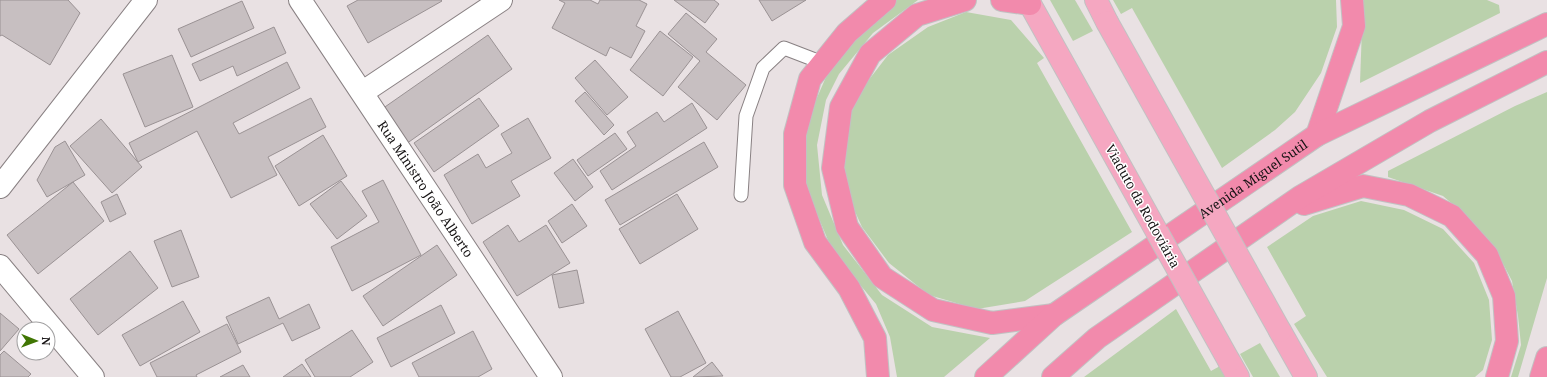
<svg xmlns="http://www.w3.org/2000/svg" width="1547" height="377" font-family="'Noto Serif',serif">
  <rect width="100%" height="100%" fill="#e9e1e3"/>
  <g fill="#bad1ac">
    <polygon points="897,0 918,0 873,33 839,74 826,100 817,145 822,195 843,245 882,295 932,327 990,338 944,377 897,377 890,337 876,304 833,252 807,190 805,125 830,68 873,18"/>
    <polygon points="1050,0 1075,0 1093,31 1073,41"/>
    <polygon points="1113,0 1336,0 1337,27 1321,73 1295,112 1275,130 1222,168 1132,8 1121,14"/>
    <polygon points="1363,0 1487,0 1499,5 1500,13 1360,83"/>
    <polygon points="966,12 1011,20 1044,58 1037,63 1132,232 1025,301 977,309 929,295 889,263 862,227 843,185 842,138 858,94 888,55 928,27"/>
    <polygon points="1547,92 1547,278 1518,377 1511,377 1521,345 1518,316 1512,281 1494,246 1469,218 1443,196 1388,177 1388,171 1515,106"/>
    <polygon points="1361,201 1404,210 1443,229 1474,263 1489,300 1492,340 1483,370 1475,377 1327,377 1294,324 1306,316 1267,247 1313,216"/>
    <polygon points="1176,309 1211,371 1220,366 1225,377 1084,377"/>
    <polygon points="1260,343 1280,377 1253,377 1240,354"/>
  </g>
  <g fill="#c7bfc1" stroke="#9a9294">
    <polygon points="0,0 68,0 80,13 50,65 2,35 0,36"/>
    <polygon points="358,0 441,0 442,1 368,43 347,6"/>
    <polygon points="559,0 590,0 598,4 600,0 639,0 647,4 636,26 645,31 631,58 610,47 606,56 552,28 565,3"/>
    <polygon points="674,0 714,0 719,4 705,23"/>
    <polygon points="759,0 806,0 772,21"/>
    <polygon points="242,1 254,28 191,57 178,29"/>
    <polygon points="686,13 717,39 706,52 746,85 717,120 678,87 700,61 668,34"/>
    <polygon points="274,27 286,53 237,76 233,66 200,81 192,64"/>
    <polygon points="660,31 693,57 663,96 630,70"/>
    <polygon points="488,35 512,69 406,144 382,109"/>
    <polygon points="172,55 193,107 145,127 123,74"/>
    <polygon points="595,60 628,97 607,115 575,78"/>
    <polygon points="287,62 300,88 233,123 239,134 311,98 326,127 268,157 277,175 231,198 197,131 138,162 129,143"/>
    <polygon points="585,92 614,125 604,135 575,101"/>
    <polygon points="479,98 499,126 434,172 414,143"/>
    <polygon points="692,103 707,128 612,190 600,171 636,146 627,132 657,112 664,122"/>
    <polygon points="528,118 551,158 511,181 520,196 472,224 444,175 478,154 486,168 512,153 501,134"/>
    <polygon points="101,119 142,167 112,193 70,146"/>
    <polygon points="615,133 627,149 588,176 577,160"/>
    <polygon points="323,135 347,176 299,206 275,166"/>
    <polygon points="65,141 85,175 47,197 37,180 55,147"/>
    <polygon points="704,142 718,167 620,225 605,200"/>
    <polygon points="573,159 593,187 575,201 554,173"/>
    <polygon points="383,180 421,255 352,291 331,247 379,222 362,191"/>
    <polygon points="341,181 367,216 337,239 310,204"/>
    <polygon points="73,182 104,221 38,274 7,235"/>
    <polygon points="117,194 126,214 110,222 101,202"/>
    <polygon points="677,194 698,229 640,264 619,229"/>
    <polygon points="572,204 587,226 562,243 548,221"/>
    <polygon points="508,225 519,242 546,225 570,263 517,296 483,242"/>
    <polygon points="181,230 199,277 172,287 154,241"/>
    <polygon points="437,245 457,275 383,326 363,296"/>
    <polygon points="130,251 158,288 98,335 70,299"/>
    <polygon points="577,270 584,303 559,308 552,275"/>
    <polygon points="269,297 279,319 309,304 320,328 292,341 283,323 238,344 226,317"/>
    <polygon points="183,301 200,332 140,366 122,335"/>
    <polygon points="441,305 455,333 391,367 377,338"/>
    <polygon points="678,311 706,363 680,377 671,377 645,329"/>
    <polygon points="0,313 19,329 0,351"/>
    <polygon points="227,324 241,352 196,375 197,377 157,377 150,363"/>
    <polygon points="352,330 373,362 350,377 315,377 305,360"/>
    <polygon points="473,331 492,369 478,377 419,377 412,363"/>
    <polygon points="4,351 31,374 28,377 0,377 0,355"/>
    <polygon points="712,362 723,376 693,377"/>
    <polygon points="302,364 311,377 283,377"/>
    <polygon points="243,365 250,377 220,377"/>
  </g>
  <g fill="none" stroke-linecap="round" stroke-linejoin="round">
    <g stroke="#898183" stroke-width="15">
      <polyline id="service" points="741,195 746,116 763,68 784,48 823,63"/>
    </g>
    <g stroke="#898183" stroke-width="24">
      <g id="minor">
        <path id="s1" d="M300,0L551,377"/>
        <polyline points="363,92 501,0"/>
        <polyline points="0,187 146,0"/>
        <polyline points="0,266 93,377"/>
      </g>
    </g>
    <g stroke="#c2c1c2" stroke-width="24">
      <g id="primary">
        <polyline points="1096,0 1107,22"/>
        <polyline points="1030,4 1157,232"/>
        <polyline points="1280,331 1306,377"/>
        <polyline points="1229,361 1238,377"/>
      </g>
    </g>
    <g stroke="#c2c1c2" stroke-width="24">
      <g id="trunk">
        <polyline points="965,0 917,15 870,54 841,107 833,168 847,227 882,277 933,310 992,323 1054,315"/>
        <polyline points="1002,0 1030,4"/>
        <polyline points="1317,135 1354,26 1352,0"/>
        <polyline points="1304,204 1363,186 1409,195 1452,216 1487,255 1504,296 1507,341 1497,377"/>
        <polyline points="878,377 875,338 849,288 815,242 795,185 795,134 810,79 847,33 885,0"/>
        <path id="s2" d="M986,377L1054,315L1317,135L1547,24"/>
        <polyline points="1053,377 1097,338 1300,197 1430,121 1547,62"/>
        <polyline points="1541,377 1547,358"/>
      </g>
    </g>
    <use href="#service" stroke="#fff" stroke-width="13"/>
    <use href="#minor" stroke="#fff" stroke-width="22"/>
    <use href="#primary" stroke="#f5a7c1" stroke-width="22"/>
    <use href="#trunk" stroke="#f28aac" stroke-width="22"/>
    <g stroke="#c2c1c2" stroke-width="24" stroke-linecap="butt">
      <g id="primary-bridge">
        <polyline points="1107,22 1280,331"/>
        <polyline points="1157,232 1229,361"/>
      </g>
    </g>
    <use href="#primary-bridge" stroke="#f5a7c1" stroke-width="22"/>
  </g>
  <g text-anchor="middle" stroke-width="3" stroke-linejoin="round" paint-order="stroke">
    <g font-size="13" fill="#151213" stroke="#fff">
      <text dy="5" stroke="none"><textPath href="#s2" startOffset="333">Avenida Miguel Sutil</textPath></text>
      <text dy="5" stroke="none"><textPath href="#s1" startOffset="227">Rua Ministro João Alberto</textPath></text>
      <text transform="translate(1143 206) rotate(61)" y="5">Viaduto da Rodoviária</text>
    </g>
  </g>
  <g transform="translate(36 341) rotate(91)"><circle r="19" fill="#ffffff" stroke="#a1a0a1"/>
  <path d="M0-3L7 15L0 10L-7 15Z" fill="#407603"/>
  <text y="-6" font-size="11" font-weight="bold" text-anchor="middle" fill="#151213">N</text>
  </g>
</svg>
